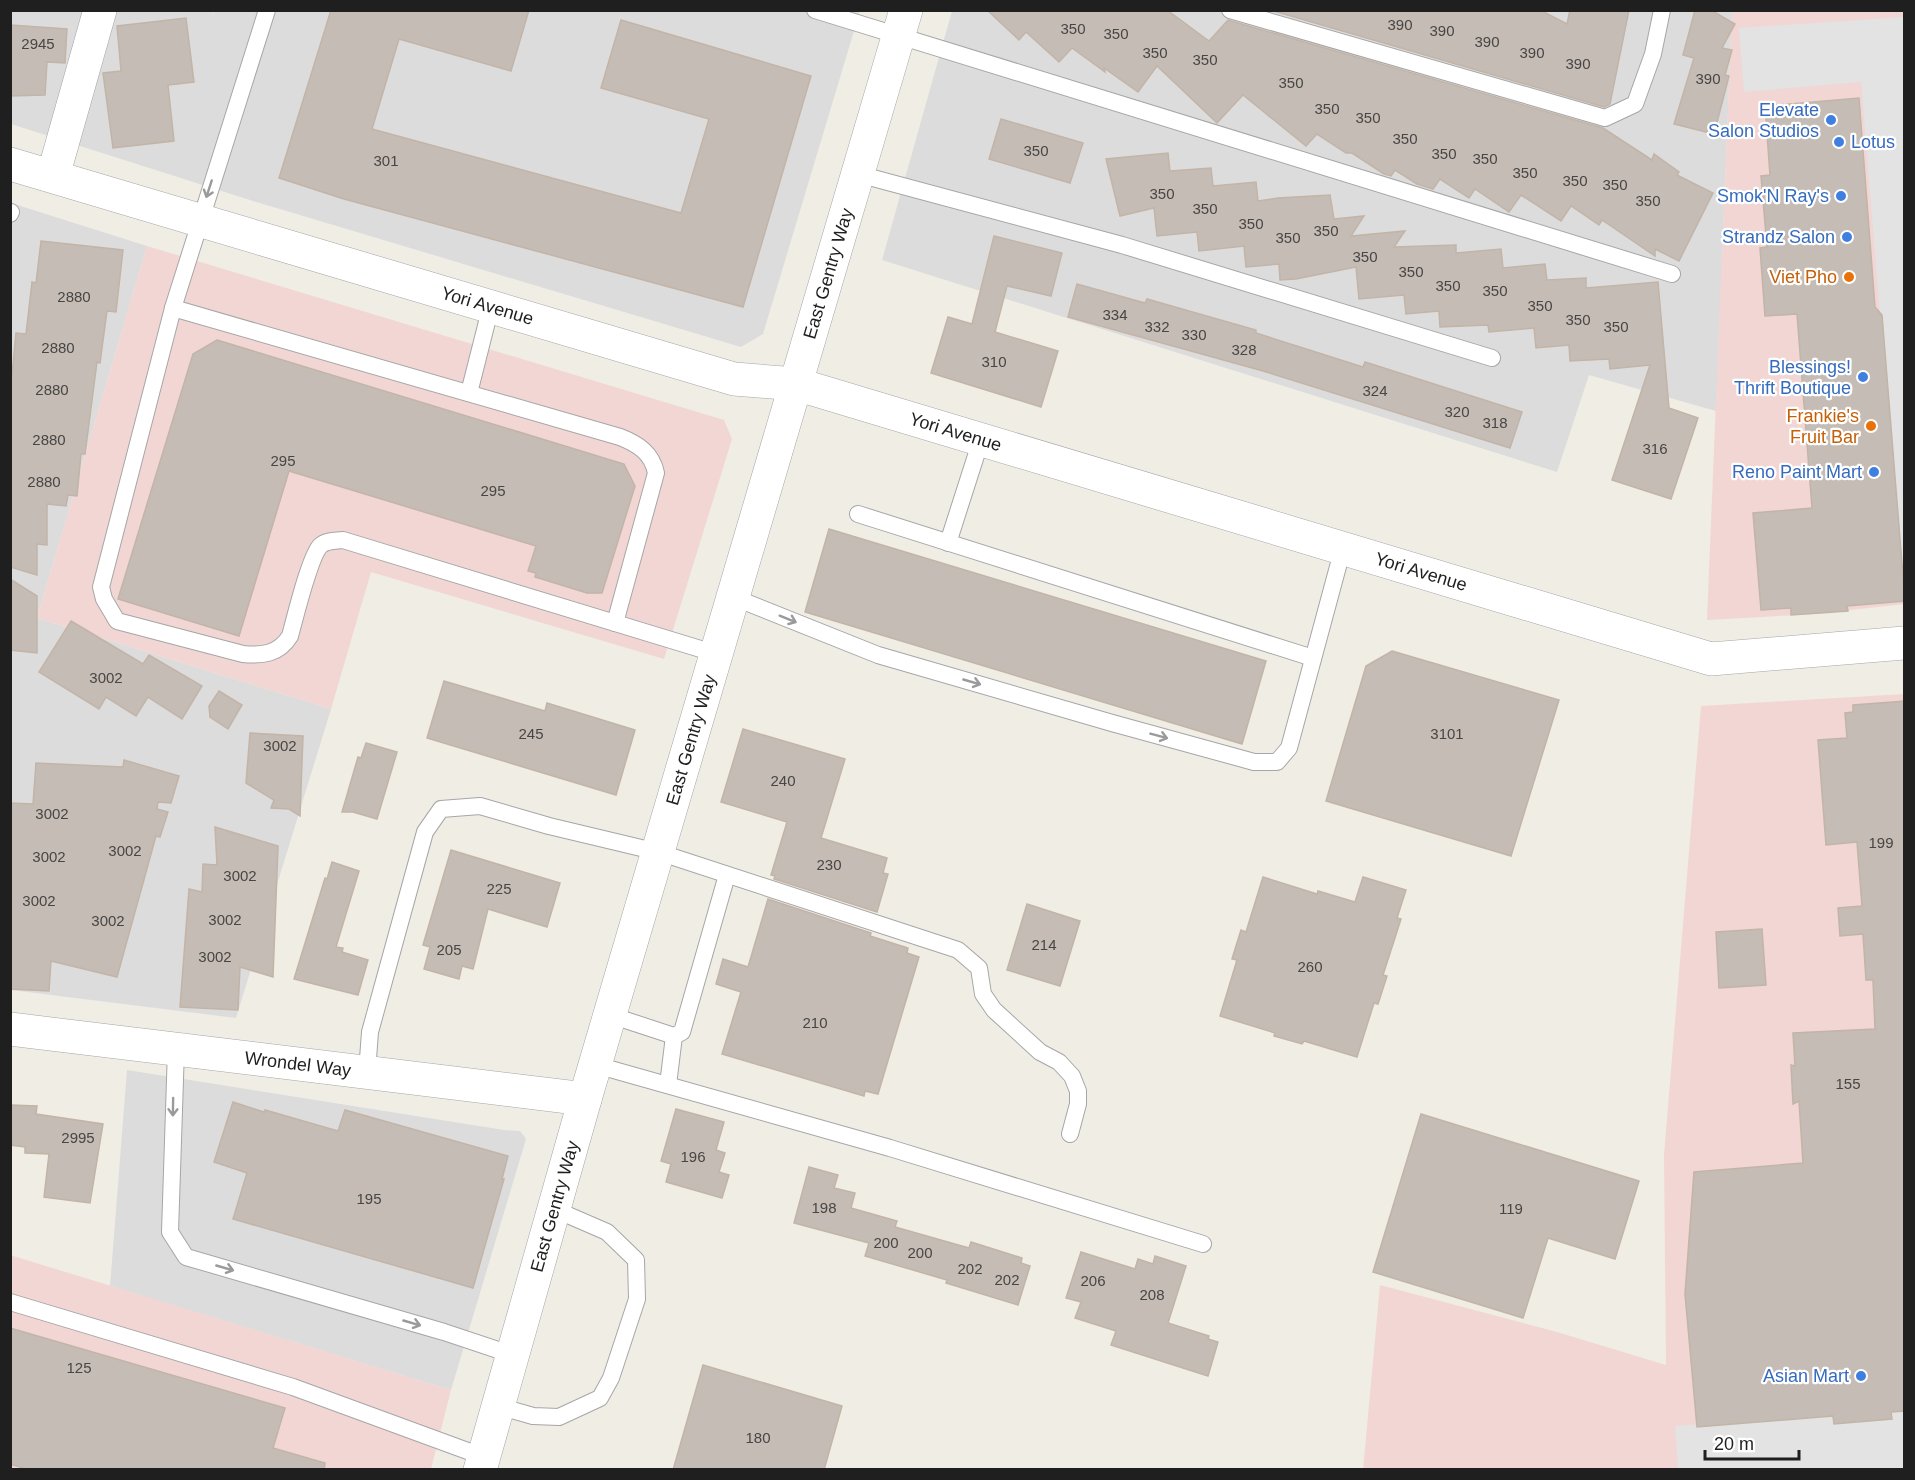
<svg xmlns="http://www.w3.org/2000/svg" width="1915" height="1480" font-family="Helvetica,sans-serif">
  <rect width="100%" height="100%" fill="#f0ede5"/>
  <g fill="#dddcdc">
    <polygon points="215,10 860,11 763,334 741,347 253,201 11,124 11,11 214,11 212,18"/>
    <polygon points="952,11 1732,11 1716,411 1589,375 1557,472 882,260"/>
    <polygon points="11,203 147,246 37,618 331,709 236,1018 11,990"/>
    <polygon points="127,1070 504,1130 520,1131 526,1139 451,1390 110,1286"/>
  </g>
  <g fill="#f1d6d4">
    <polygon points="1732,11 1904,11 1904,604 1815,614 1707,620"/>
    <polygon points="147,246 724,420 732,439 664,659 371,572 331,709 37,618"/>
    <polygon points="1904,694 1904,1469 1363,1470 1380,1285 1557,1332 1666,1365 1664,1155 1701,706"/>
    <polygon points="10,1255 451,1390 431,1469 11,1469"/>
  </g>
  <g fill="#e3e3e3">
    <polygon points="1904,17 1904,595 1903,595 1861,82 1744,92 1739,28"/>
    <polygon points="1904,1411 1904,1469 1678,1469 1675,1426"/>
  </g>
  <g fill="#c5bcb5" stroke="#c2b4a7" stroke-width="1.5">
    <polygon points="331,10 529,10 511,71 399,39 372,129 681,213 709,119 601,88 621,20 811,76 743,307 344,199 279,178"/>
    <polygon points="987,10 1167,10 1209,41 1228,20 1603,128 1652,160 1654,154 1679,172 1677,175 1713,193 1679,261 1655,249 1655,256 1602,220 1599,225 1571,206 1561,221 1521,195 1509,212 1475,189 1469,198 1440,179 1433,189 1417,184 1395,170 1391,176 1384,174 1352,153 1346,153 1317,134 1306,146 1243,95 1217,123 1157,66 1138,92 1104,68 1105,72 1072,48 1059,62 1026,32 1019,40"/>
    <polygon points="1270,10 1540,10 1567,24 1570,10 1629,10 1610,104 1604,107"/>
    <polygon points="1695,10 1711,10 1735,24 1722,48 1732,50 1725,75 1729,76 1714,134 1674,124 1694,58 1683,55"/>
    <polygon points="186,18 194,82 168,85 174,141 113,148 103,73 121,71 117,26"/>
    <polygon points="10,25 67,29 65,63 47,62 45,95 10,96"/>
    <polygon points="1859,98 1875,307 1882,315 1905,601 1847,606 1848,611 1791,615 1791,608 1761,610 1753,513 1812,508 1797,314 1765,316 1760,248 1767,247 1761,176 1770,175 1765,106"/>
    <polygon points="1001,119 1083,143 1070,183 989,159"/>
    <polygon points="1168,153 1170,171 1211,168 1213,186 1256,182 1258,201 1278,198 1330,195 1334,219 1364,216 1351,236 1405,231 1394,247 1456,245 1456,253 1501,249 1503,268 1545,264 1547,280 1586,278 1586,288 1658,282 1669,408 1698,418 1671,499 1612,480 1650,365 1610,369 1609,359 1570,361 1569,345 1536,348 1534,328 1489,332 1488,325 1440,327 1439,311 1406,314 1404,295 1359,299 1356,267 1296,279 1280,280 1279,264 1246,267 1244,246 1199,251 1197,232 1157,236 1154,208 1120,216 1106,159"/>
    <polygon points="994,236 1062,253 1051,296 1007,286 995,332 1058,351 1041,407 931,373 948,317 972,324"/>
    <polygon points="41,241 123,250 116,312 107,311 100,363 97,362 85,454 81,454 77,496 68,495 66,506 47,504 47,545 37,544 37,575 10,567 10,375 12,375 16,333 26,334 32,282 36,283"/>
    <polygon points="1077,284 1145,303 1147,299 1182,309 1256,330 1256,333 1363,367 1365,362 1522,412 1510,448 1263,371 1068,317"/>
    <polygon points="217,340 624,464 635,486 602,593 587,593 535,577 536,573 528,571 536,546 289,471 239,636 118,599 193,354"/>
    <polygon points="829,529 1266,661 1242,744 805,612"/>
    <polygon points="10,579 37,596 37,653 10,650"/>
    <polygon points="71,621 143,664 149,655 202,686 182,719 148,697 136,716 106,697 99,709 39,672"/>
    <polygon points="1392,651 1559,700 1511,856 1326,801 1366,666"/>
    <polygon points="444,681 545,711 547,703 635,730 616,795 427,738"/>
    <polygon points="219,691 242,705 228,729 210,717 209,706"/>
    <polygon points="1905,701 1905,1411 1891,1412 1892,1419 1834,1424 1833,1416 1697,1427 1685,1294 1694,1172 1803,1163 1799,1101 1793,1104 1791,1065 1795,1066 1793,1033 1875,1029 1873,980 1866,980 1863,934 1840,936 1838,908 1862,906 1857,842 1826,845 1818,740 1847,738 1845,713 1853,712 1853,705"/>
    <polygon points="743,729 845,759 821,838 887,858 883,873 888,874 877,912 774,879 775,876 771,875 787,822 721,802"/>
    <polygon points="250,733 303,736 300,816 289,809 271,808 274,800 246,783"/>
    <polygon points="366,743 397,752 377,819 353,812 342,812 358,757 361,758"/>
    <polygon points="124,760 179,776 171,803 158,802 157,809 168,812 160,837 156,836 117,977 51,961 49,991 10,989 10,803 33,804 36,763 123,767"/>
    <polygon points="215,827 278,846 273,977 240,967 238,1010 180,1007 189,889 202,892 203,864 217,865"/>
    <polygon points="451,850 560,883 547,927 488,909 473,969 462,966 459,979 424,969 430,947 423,945"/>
    <polygon points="332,862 359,871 336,947 343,948 342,952 368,960 358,995 294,979 325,878 327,879"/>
    <polygon points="1263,877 1317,894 1318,891 1355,902 1363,877 1406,890 1397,918 1401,919 1383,975 1387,976 1378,1004 1374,1003 1357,1057 1304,1041 1302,1044 1274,1036 1275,1033 1220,1016 1237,960 1232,959 1241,930 1246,932"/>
    <polygon points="768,899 871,933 870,936 908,948 907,953 919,957 878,1094 865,1091 864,1096 722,1054 741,992 716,984 723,959 748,967"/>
    <polygon points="1027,904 1080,921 1060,986 1007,970"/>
    <polygon points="1762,929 1766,985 1719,988 1716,932"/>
    <polygon points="233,1102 264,1112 265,1110 338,1131 345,1110 508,1156 502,1179 504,1179 473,1288 233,1219 247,1173 214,1162"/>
    <polygon points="11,1105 37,1106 36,1114 103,1124 90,1203 44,1197 49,1154 25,1153 25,1147 10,1145"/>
    <polygon points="676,1109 724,1122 716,1150 725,1153 719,1172 729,1175 722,1198 666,1182 671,1164 661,1161"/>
    <polygon points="1421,1114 1639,1181 1615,1259 1548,1238 1523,1318 1373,1272"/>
    <polygon points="809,1167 838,1175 834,1188 855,1193 851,1208 897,1221 895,1227 969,1248 971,1242 1022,1258 1021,1263 1030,1266 1018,1305 946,1283 947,1280 865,1256 869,1243 794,1223"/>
    <polygon points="1081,1252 1135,1269 1138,1259 1153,1264 1155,1256 1186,1266 1168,1323 1209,1336 1208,1339 1218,1342 1208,1376 1111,1345 1116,1331 1075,1318 1081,1302 1066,1298"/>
    <polygon points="10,1328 285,1408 273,1448 325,1463 324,1470 29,1470 10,1464"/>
    <polygon points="703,1365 842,1406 824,1470 673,1470"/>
  </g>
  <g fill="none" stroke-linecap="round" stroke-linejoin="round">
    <g stroke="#a6a6a6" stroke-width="18">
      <g id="service">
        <path d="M267,10L173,308L101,587L104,599L117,621L243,654C262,656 279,654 290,636C295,618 309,559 320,546C326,540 335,541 343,540L717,654"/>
        <polyline points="815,10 1672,274"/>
        <polyline points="1230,10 1605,118 1635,104 1653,54 1662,10"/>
        <polyline points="858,174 1122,245 1492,358"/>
        <polyline points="10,214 11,212"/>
        <path d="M173,308L620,437C638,444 652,453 656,473L615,623"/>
        <polyline points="469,393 491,306"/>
        <polyline points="858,514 1313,658"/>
        <polyline points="948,543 981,440"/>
        <polyline points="733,597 878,655 1112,723 1254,762 1277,762 1289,748 1343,548"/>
        <polyline points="610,1015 674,1036 682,1032 727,875"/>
        <polyline points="176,1049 170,1232 186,1257 444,1332 513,1355"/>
        <polyline points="596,1065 890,1148 1203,1244"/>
        <polyline points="367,1072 370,1032 425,832 441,809 480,806 549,826 658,852 958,950 979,968 983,994 994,1010 1040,1052 1059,1062 1072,1076 1078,1091 1078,1104 1070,1134"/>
        <polyline points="668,1085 674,1036"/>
        <polyline points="10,1302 293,1387 484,1457"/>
        <polyline points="498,1406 533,1416 559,1417 600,1398 611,1378 637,1299 636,1260 607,1232 554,1209"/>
      </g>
    </g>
    <g stroke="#a6a6a6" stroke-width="34">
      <g id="minor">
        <path id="s1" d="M10,164L734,379L796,384L1711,659L1904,643"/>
        <polyline points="53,176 100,10"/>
      </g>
    </g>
    <g stroke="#a6a6a6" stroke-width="34">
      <g id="tertiary">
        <path id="s2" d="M10,1029L585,1099"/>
        <path id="s3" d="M480,1470L585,1099L906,10"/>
      </g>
    </g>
    <use href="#service" stroke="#fff" stroke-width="16"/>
    <use href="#minor" stroke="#fff" stroke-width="33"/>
    <use href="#tertiary" stroke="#fff" stroke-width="33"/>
  </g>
  <defs><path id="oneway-shaft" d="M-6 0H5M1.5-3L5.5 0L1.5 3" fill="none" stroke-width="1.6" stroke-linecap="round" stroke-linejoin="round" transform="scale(1.5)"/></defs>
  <g stroke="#9a9a9a">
    <use href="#oneway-shaft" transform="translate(209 189) rotate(108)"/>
    <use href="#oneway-shaft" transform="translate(788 619) rotate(22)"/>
    <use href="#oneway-shaft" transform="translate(972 682) rotate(16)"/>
    <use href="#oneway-shaft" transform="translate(1159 736) rotate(15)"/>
    <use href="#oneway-shaft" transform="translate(173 1107) rotate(91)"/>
    <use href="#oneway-shaft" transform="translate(225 1268) rotate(16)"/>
    <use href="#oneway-shaft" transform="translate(412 1323) rotate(16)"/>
  </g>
  <g fill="#3f7fe0" stroke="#fff" stroke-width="2">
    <circle cx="1831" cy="120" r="6"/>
    <circle cx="1839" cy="142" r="6"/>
    <circle cx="1841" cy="196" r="6"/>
    <circle cx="1847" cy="237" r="6"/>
    <circle cx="1863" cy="377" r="6"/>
    <circle cx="1874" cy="472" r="6"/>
    <circle cx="1861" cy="1376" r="6"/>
  </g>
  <g fill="#e8710a" stroke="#fff" stroke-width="2">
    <circle cx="1849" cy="277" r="6"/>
    <circle cx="1871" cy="426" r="6"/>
  </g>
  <g text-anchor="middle" stroke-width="4.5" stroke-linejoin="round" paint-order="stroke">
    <g font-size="15" fill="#484644">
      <text x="1400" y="30">390</text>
      <text x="1073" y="34">350</text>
      <text x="1442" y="36">390</text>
      <text x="1116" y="39">350</text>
      <text x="1487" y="47">390</text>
      <text x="38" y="49">2945</text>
      <text x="1155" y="58">350</text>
      <text x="1532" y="58">390</text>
      <text x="1205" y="65">350</text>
      <text x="1578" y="69">390</text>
      <text x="1708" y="84">390</text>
      <text x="1291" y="88">350</text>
      <text x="1327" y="114">350</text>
      <text x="1368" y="123">350</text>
      <text x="1405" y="144">350</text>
      <text x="1036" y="156">350</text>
      <text x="1444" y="159">350</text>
      <text x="1485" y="164">350</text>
      <text x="386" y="166">301</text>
      <text x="1525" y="178">350</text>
      <text x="1575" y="186">350</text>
      <text x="1615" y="190">350</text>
      <text x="1162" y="199">350</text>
      <text x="1648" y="206">350</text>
      <text x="1205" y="214">350</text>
      <text x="1251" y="229">350</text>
      <text x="1326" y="236">350</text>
      <text x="1288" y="243">350</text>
      <text x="1365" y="262">350</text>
      <text x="1411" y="277">350</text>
      <text x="1448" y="291">350</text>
      <text x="1495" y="296">350</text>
      <text x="74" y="302">2880</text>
      <text x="1540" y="311">350</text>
      <text x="1115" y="320">334</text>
      <text x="1578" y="325">350</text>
      <text x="1157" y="332">332</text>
      <text x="1616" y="332">350</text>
      <text x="1194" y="340">330</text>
      <text x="58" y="353">2880</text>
      <text x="1244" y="355">328</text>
      <text x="994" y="367">310</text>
      <text x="52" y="395">2880</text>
      <text x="1375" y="396">324</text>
      <text x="1457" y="417">320</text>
      <text x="1495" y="428">318</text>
      <text x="49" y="445">2880</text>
      <text x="1655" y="454">316</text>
      <text x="283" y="466">295</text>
      <text x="44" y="487">2880</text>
      <text x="493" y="496">295</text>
      <text x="106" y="683">3002</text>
      <text x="531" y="739">245</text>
      <text x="1447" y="739">3101</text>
      <text x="280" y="751">3002</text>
      <text x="783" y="786">240</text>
      <text x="52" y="819">3002</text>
      <text x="1881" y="848">199</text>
      <text x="125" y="856">3002</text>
      <text x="49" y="862">3002</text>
      <text x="829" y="870">230</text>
      <text x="240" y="881">3002</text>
      <text x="499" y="894">225</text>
      <text x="39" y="906">3002</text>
      <text x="225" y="925">3002</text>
      <text x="108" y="926">3002</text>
      <text x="1044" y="950">214</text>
      <text x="449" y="955">205</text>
      <text x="215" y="962">3002</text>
      <text x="1310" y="972">260</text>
      <text x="815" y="1028">210</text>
      <text x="1848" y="1089">155</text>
      <text x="78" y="1143">2995</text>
      <text x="693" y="1162">196</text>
      <text x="369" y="1204">195</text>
      <text x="824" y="1213">198</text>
      <text x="1511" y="1214">119</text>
      <text x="886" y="1248">200</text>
      <text x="920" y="1258">200</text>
      <text x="970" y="1274">202</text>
      <text x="1007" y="1285">202</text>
      <text x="1093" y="1286">206</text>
      <text x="1152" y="1300">208</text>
      <text x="79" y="1373">125</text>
      <text x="758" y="1443">180</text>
    </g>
    <g font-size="18" fill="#366cbe" stroke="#fff" text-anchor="end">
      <text x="1819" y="116">Elevate<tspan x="1819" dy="21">Salon Studios</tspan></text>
      <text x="1851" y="148" text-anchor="start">Lotus</text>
      <text x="1829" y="202">Smok'N Ray's</text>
      <text x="1835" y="243">Strandz Salon</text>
      <text x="1851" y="373">Blessings!<tspan x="1851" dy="21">Thrift Boutique</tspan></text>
      <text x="1862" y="478">Reno Paint Mart</text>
      <text x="1849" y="1382">Asian Mart</text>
    </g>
    <g font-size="18" fill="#1f1f1f" stroke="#fff">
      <text dy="6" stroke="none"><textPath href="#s3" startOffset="1246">East Gentry Way</textPath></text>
      <text dy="6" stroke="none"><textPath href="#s1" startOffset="498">Yori Avenue</textPath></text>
      <text dy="6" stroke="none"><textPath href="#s1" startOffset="984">Yori Avenue</textPath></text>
      <text dy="6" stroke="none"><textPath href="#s1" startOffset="1470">Yori Avenue</textPath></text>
      <text dy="6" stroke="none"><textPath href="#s3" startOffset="760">East Gentry Way</textPath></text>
      <text dy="6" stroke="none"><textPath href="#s2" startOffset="290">Wrondel Way</textPath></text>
      <text dy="6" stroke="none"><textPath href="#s3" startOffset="274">East Gentry Way</textPath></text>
    </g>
    <g font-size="18" fill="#c56008" stroke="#fff" text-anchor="end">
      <text x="1837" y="283">Viet Pho</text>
      <text x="1859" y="422">Frankie's<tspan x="1859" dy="21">Fruit Bar</tspan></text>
    </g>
  </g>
  <rect width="1915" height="1480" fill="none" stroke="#1f1f1f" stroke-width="24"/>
  <path d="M1705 1450v9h94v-9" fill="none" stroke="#1f1f1f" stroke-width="3"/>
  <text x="1714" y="1450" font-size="18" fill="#1f1f1f" stroke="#ffffff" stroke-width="4.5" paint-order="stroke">20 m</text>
</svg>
